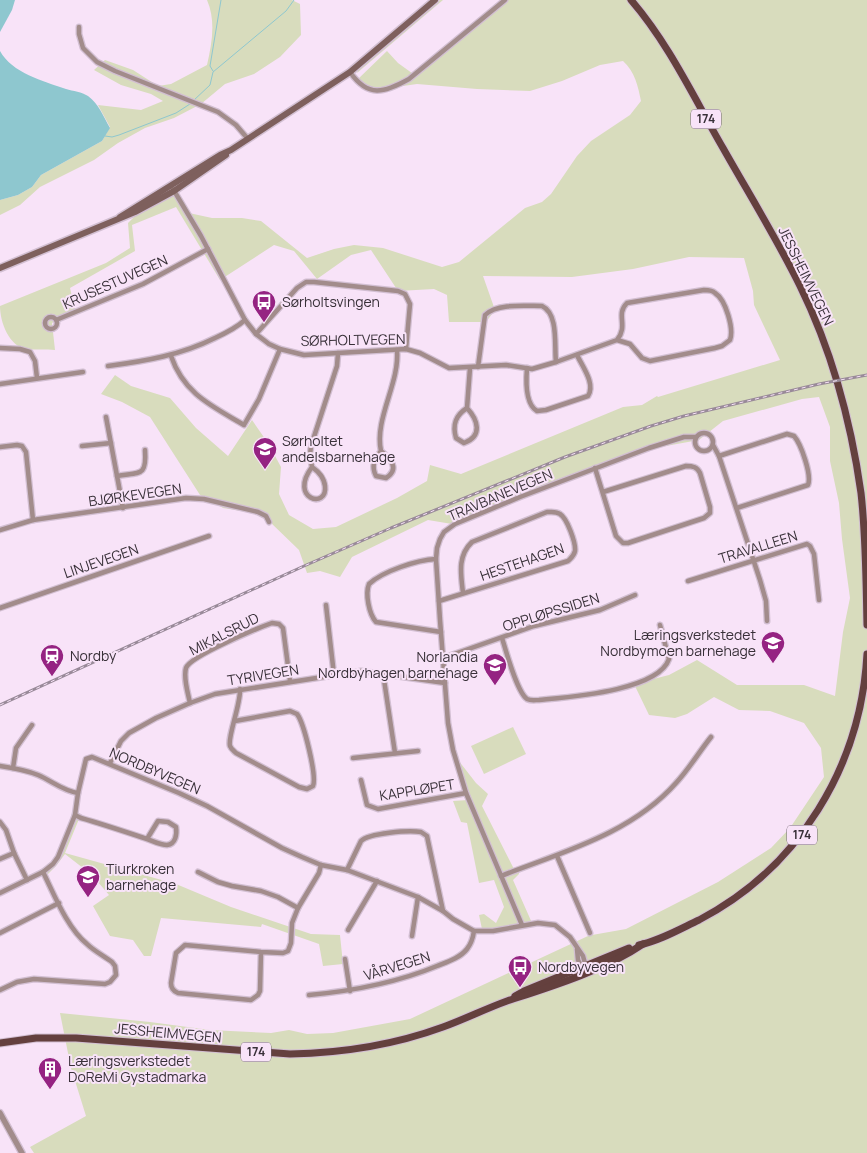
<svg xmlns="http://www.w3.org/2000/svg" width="867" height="1153" font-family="Manrope,sans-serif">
  <rect width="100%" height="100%" fill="#f8e3f8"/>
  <g fill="#d8dcbd">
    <path d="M207,0H292L300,4L301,35L280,57L254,74L225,84L201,104L174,118L145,128L118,143L94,160L40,187L20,205L0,215V200L18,195L32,187L41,175L102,141L110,127L98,105L141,110L163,101L151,94L121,85L94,70L105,60L133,70L158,86L171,84L207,65C212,43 216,21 207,0Z"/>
    <polygon points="440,0 443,0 357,73 359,68"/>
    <path d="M508,0H867V1153H34L30,1147L86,1116L71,1068L60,1013L150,1022L210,1030L271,1033L289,1030L307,1034L333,1033L410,1019L588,936L591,933L592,935L626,929L718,882L771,848L790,828L824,777L821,748L804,723L770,711L739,710L714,697L687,714L675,718L649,715L634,684L669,675L697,660L737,685H804L835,696L843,632L850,598L842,539L839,503L830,461V427L819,397L802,399L723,421L699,440L655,448L559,483L537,488L478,510L452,524L428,520L352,557L340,577L320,571L307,573L299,550L270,522L254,513L223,508L200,495L150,417L122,402L101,394L115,375L131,386L170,398L196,428L228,456L252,420L268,443L281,467L279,494L289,515L313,529L336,527L397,498L427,481L430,465L461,474L623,407L642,405L657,396L658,397L780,360L754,305L753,291L744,258L689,257L633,269L572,277L483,276L495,310L486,322H449L447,295L434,289L398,291L371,250L351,255L317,279L294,251L274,245L220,280L176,207L132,225L135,251L70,288L75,309L52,323L55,350C46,349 36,350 27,349C9,347 0,322 0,306L106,263L130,248L128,223L145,206L173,194L189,213L212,218H242L261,221L307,258L334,249L354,245L383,248L442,267L459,262L525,208L542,202L551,194L577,156L591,141L630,115L641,101C638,86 635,72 623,61L600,65L562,81L530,91L477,89L417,84L389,88L368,89L357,80L387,51L398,63L416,76Z"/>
    <polygon points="513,727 526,754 484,774 471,746"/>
    <polygon points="455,756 476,783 488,794 482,806 516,873 519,872 519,874 513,880 532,923 523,923 496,933 482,929 479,915 484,914 496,923 504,907 494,880 479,883 467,823 461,822 453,801 468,800"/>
    <polygon points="77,819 79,819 65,853 176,884 231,907 311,934 340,935 343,964 323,966 319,944 262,924 261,927 161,918 151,956 144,956 133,940 110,936 93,906 109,895 92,875 65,854 56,866 47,875 48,871 60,858"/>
  </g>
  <g fill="#8ec7cf">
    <polygon points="0,0 15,0 12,10 0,32"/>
    <path d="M0,51C12,73 43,81 66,89C73,91 82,92 88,96C99,104 103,116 110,128L102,141L41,175L32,187L18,195L0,200Z"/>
  </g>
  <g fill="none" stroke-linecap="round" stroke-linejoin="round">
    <g stroke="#8ec7cf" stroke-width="1">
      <polyline points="213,71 210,66 221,0"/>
      <polyline points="193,101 210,85 213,72 286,11 294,0"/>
      <polyline points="105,136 112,137 119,135 176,113 190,104"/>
    </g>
    <g stroke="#d2bfd2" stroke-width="7">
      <g id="minor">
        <polyline points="79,27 79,34 83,48 97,62 115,71 218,112 236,125 248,139"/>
        <path d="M350,72C368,98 384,93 409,79L505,0"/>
        <path d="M173,189L201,236L245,320L256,334L269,344L280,349L304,355L406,349L420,353L449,368L506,365L532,369L556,362L617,340L630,344L642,358L650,361L715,348L722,346L730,340C734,329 726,300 715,293C712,290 708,290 704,290L627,303C615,315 629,325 617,340"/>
        <circle cx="51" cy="323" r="6"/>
        <polyline points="56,320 143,284 208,249"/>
        <polyline points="256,334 297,288 306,282 314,282 398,291 405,294 410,304 406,349"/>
        <polyline points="0,348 20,349 30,352 35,361 37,378"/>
        <path d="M171,356C184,394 212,406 244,425L259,399L280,349"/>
        <path d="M108,366C146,361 181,355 215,338C226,333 236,328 245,320"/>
        <path d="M478,367L485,315C497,303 526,306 542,306C559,314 554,346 556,362"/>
        <path d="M527,368C526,380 525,404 537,411L546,410L588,396C596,384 582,366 577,355"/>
        <polyline points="0,384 83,372"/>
        <path d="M467,408C478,420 483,436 464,443L456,438C452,424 456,415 467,408L470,368"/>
        <polyline points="106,417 123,508"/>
        <circle cx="704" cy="442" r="9"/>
        <polyline points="713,445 719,456 760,580 766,601 767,621"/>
        <polyline points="82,446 111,443"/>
        <polyline points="0,447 17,445 22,446 26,452 33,520"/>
        <path d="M381,451C391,459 400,469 386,478L376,476C371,466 374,460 381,451C374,419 400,383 397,350"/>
        <path d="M719,456L787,434L794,436C801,444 812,475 808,485L737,508"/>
        <path d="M312,467C319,472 324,477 325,486C328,510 288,499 312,467L310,455L311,446L337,366L338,353"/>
        <path d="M595,468L616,536L623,543H628L704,518L710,513V507L700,473C697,467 693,466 686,466L603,492"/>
        <path d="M117,476C140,472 147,477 145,450"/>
        <polyline points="0,530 33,520 186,498 204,499 258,512 266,516 269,522"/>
        <path d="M436,559C417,560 383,571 369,584C365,594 369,614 376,622L441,632"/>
        <polyline points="688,581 807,544 810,546 814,554 819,600"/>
        <path d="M439,601L568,561C571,558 574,556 575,551C576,543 567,518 560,514C556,511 552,512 547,512L472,542C457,556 461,575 463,593"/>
        <polyline points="326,605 334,675"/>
        <polyline points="0,608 209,536"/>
        <path d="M502,638C506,651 517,692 527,699C531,701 535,700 539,700C569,697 658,691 669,659L660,625"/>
        <polyline points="443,658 534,626 600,610 635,595"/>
        <polyline points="383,673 395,753"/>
        <path d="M190,703C188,693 183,678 186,668C190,656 258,628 272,623L279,624L283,628L290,681"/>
        <path d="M235,721L290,711L297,714C304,723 317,776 313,786L307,789L299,787L236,753C234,751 231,749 230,746C227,738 241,704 240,689"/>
        <polyline points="353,758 418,751"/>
        <polyline points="110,763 121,741 129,733 156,718 190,703 215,694 361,671 445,683"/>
        <path d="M0,766C13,768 26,770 38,775C52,781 63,791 78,793"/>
        <polyline points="13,768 16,748 32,725"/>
        <polyline points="361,780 367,805 378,809 466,793"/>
        <path d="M75,815L81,818C102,824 123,831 144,838C151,840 160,845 167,845C176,844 177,834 176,827L168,822L158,821L147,839"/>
        <polyline points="0,822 6,830 14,853 27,880"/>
        <polyline points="557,856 590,933"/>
        <polyline points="0,859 14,853"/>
        <path d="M347,870L361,841C369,833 409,830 421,832L427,836L428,841L443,911"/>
        <polyline points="198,872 218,882 232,886 261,891 278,897 298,908"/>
        <path d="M501,876C562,852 631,834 676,783C689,769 699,752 711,737"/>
        <polyline points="0,893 43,872 53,864 58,857 75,815 78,793 86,759 92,757 179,793 207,806 282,848 302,857 321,865 347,870 418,897 443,911 453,919 474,931 493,931 538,923 555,925 570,937 583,956 586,967"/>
        <polyline points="522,925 466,793 453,750 448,723 440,620 436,559 437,548 440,539 444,532 455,524 520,497 649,448 684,437 696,437"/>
        <polyline points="348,930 377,881"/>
        <polyline points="0,933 59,903"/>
        <polyline points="412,936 418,897"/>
        <polyline points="577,949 578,960 583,969"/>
        <path d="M261,952L260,991L258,995L251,1000L178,993C173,991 171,988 171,983L176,953L185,945L261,952L283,953L288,951L291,943L292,923L298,908L319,873L321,865"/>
        <polyline points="345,959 350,991"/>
        <path d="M0,990L17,982L34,979L105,984L110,982L116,975L115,966L112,962C104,956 94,951 87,944C67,928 54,894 43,872"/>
        <path d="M309,995C353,991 396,983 437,966C447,962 460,958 467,949C471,944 473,938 474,931"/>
      </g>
    </g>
    <g stroke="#d2bfd2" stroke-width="8">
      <polyline id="tertiary" points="0,1113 22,1153"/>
    </g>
    <g stroke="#d2bfd2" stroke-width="9">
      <g id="secondary">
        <polyline points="120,217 220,155 231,150 350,72 435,0"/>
        <polyline points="0,268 135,212 174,191 226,155"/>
      </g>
    </g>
    <g stroke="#d2bfd2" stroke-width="9">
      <g id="primary">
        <path d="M631,0C669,44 694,98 723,148C749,194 777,239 800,286C832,351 851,422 861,493C866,537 866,581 867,625"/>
        <path d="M639,945C659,941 680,929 699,920C799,868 861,766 867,654"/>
        <polyline points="515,996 524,991 629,948"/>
        <path d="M0,1043L36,1038H76L290,1054C343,1053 394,1045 443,1027C465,1019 485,1009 507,1001C550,987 605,970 643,944"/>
      </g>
    </g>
    <use href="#minor" stroke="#a28c8b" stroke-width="4.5"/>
    <use href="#tertiary" stroke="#a28c8b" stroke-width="5.5"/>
    <use href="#secondary" stroke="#7e605d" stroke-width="6"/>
    <use href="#primary" stroke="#64403e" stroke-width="7"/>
    <g stroke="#998a99" stroke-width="3">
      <polyline id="rail" points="0,705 304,566 391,528 565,457 651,426 684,416 819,384 867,375"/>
    </g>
    <use href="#rail" stroke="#f8e3f8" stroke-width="1" stroke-dasharray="4" stroke-linecap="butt"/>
  </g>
  <defs>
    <g id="bus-pin" transform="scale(1.25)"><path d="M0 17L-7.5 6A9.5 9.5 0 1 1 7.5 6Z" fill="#952382" stroke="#f8e3f8"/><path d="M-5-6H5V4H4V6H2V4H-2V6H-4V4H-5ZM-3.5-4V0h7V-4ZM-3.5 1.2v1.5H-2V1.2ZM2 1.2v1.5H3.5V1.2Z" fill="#fff"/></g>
    <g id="school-pin" transform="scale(1.25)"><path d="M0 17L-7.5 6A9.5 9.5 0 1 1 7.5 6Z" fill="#952382" stroke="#f8e3f8"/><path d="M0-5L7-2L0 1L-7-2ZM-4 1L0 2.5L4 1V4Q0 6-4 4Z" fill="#fff"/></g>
    <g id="station-pin" transform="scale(1.25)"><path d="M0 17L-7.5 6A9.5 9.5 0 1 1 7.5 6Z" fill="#952382" stroke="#f8e3f8"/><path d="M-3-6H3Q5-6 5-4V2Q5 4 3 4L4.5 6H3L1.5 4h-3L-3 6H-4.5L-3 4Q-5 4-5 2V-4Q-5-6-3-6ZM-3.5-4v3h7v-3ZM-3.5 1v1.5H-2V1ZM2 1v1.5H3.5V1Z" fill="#fff"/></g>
    <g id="building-pin" transform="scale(1.25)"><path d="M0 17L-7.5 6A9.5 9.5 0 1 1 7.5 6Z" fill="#952382" stroke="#f8e3f8"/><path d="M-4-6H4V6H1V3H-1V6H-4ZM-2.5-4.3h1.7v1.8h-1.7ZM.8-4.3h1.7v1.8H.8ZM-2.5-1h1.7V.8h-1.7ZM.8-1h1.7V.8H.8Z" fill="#fff"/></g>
  </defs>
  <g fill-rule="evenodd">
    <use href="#bus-pin" x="264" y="302"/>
    <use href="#school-pin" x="265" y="449"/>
    <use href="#school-pin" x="773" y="643"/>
    <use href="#station-pin" x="52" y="656"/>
    <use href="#school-pin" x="495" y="665"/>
    <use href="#school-pin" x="88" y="877"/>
    <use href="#bus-pin" x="520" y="967"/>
    <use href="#building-pin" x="50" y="1069"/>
  </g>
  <g text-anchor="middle" stroke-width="4" stroke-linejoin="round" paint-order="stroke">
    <g fill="#f8e3f8" stroke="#726672" stroke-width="1">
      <rect x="691" y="109.5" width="30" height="19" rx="4"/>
      <rect x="787" y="825.5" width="30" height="19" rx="4"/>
      <rect x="241" y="1042.5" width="30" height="19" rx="4"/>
    </g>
    <g font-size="12" font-weight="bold" fill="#383038">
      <text x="706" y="123">174</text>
      <text x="802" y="839">174</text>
      <text x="256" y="1056">174</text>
    </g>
    <g font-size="14" fill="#383038" stroke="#f8e3f8">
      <text transform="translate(806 276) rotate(64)" y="5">JESSHEIMVEGEN</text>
      <text transform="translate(115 282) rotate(-24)" y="5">KRUSESTUVEGEN</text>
      <text transform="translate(353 340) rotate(-1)" y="5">SØRHOLTVEGEN</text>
      <text transform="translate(135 495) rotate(-8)" y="5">BJØRKEVEGEN</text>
      <text transform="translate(500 495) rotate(-23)" y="5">TRAVBANEVEGEN</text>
      <text transform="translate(758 547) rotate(-17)" y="5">TRAVALLEEN</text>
      <text transform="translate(101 561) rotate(-19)" y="5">LINJEVEGEN</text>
      <text transform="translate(522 562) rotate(-19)" y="5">HESTEHAGEN</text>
      <text transform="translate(551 612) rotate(-17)" y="5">OPPLØPSSIDEN</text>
      <text transform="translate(224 634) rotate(-27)" y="5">MIKALSRUD</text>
      <text transform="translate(263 675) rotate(-9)" y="5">TYRIVEGEN</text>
      <text transform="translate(155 771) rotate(23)" y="5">NORDBYVEGEN</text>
      <text transform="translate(417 790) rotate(-9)" y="5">KAPPLØPET</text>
      <text transform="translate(397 966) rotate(-17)" y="5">VÅRVEGEN</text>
      <text transform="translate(168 1033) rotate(5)" y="5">JESSHEIMVEGEN</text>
    </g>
    <g font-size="14" fill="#383038" stroke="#f8e3f8" text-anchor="start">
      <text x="282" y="307">Sørholtsvingen</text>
      <text x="282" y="446">Sørholtet<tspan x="282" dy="16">andelsbarnehage</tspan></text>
      <text x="756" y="640" text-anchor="end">Læringsverkstedet<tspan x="756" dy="16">Nordbymoen barnehage</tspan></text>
      <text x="70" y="661">Nordby</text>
      <text x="478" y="662" text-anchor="end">Norlandia<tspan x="478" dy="16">Nordbyhagen barnehage</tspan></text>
      <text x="106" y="874">Tiurkroken<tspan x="106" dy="16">barnehage</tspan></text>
      <text x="538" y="972">Nordbyvegen</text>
      <text x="68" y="1066">Læringsverkstedet<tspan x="68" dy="16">DoReMi Gystadmarka</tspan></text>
    </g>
  </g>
</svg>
